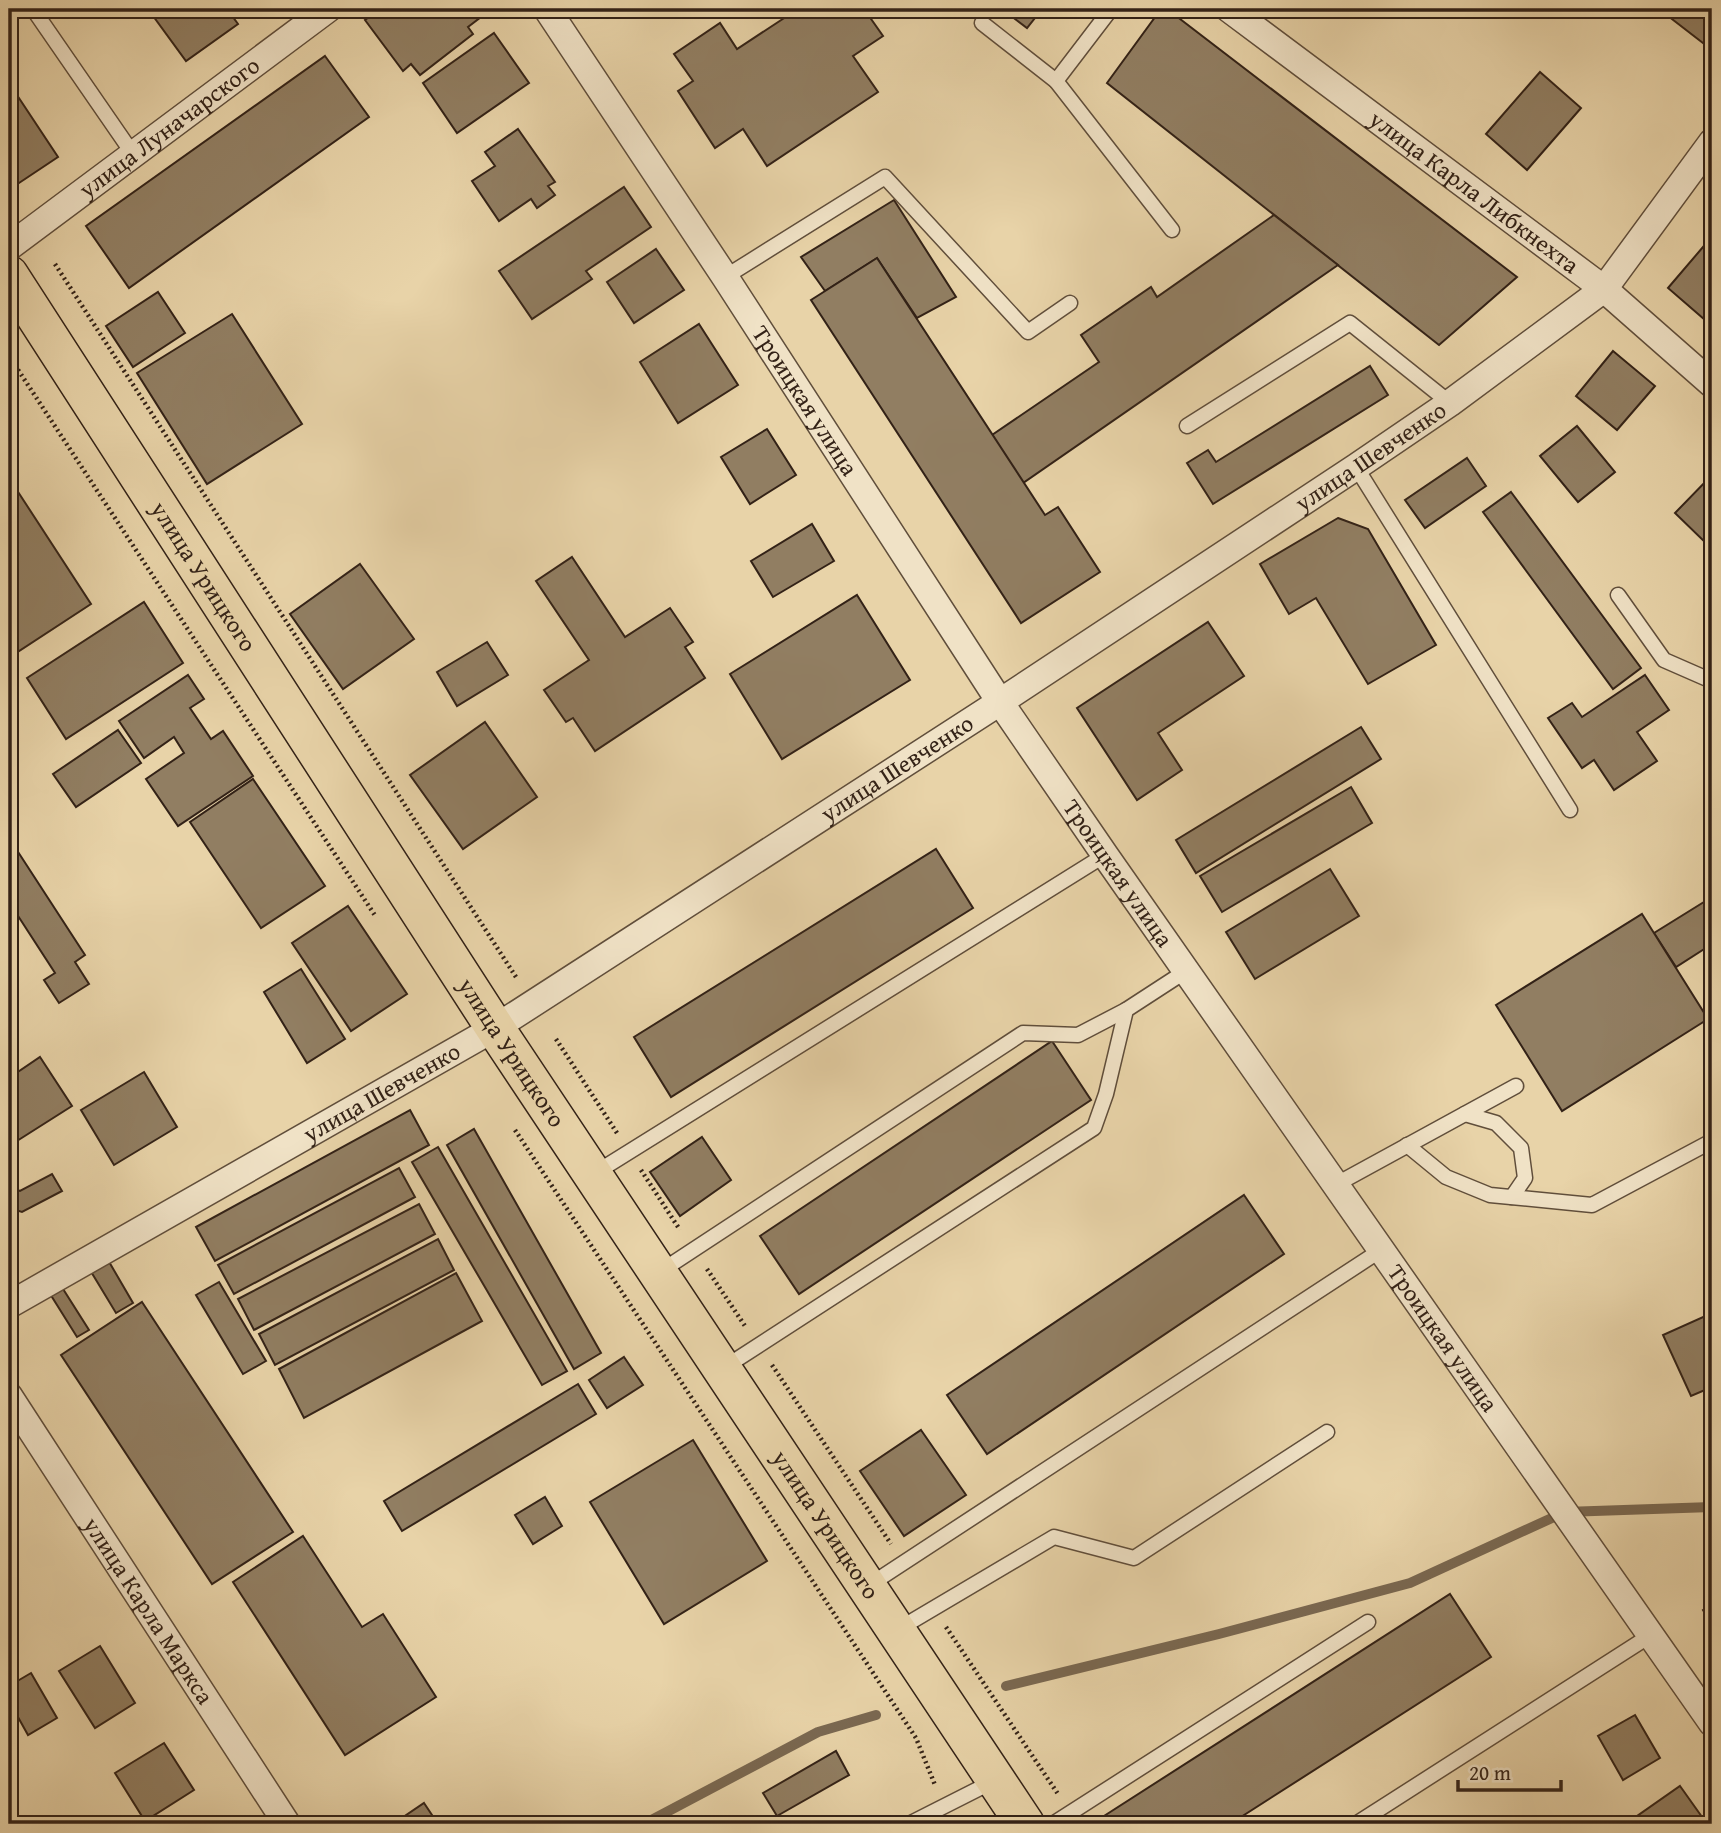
<svg xmlns="http://www.w3.org/2000/svg" width="1721" height="1833" font-family="'Gentium Book Plus',serif">
  <rect width="100%" height="100%" fill="#e8d3a8"/>
  <filter id="stains"><feTurbulence type="fractalNoise" baseFrequency=".00286" numOctaves="4"/><feColorMatrix values="0 0 0 0 .2 0 0 0 0 .09 0 0 0 0 .02 0 0 0 .5 -.17"/></filter>
  <radialGradient id="worn" r=".72"><stop offset=".6" stop-color="#630" stop-opacity="0"/><stop offset="1" stop-color="#630" stop-opacity=".3"/></radialGradient>
  <g fill="none" stroke-linecap="round" stroke-linejoin="round">
    <g stroke="#7a6851" stroke-width="10">
      <polyline points="1006,1686 1219,1634 1410,1583 1565,1512 1712,1507"/>
      <polyline points="644,1824 818,1732 876,1715"/>
    </g>
  </g>
  <g fill="#917e62" stroke="#332217" stroke-width="2">
    <polygon points="148,9 227,9 238,24 186,61"/>
    <polygon points="380,9 475,9 481,17 468,27 473,34 420,75 411,64 403,71 365,20"/>
    <polygon points="798,9 864,9 883,36 853,56 878,92 767,166 743,129 715,148 678,91 693,81 674,54 720,23 737,49"/>
    <polygon points="1002,9 1042,9 1027,28"/>
    <polygon points="1161,9 1167,9 1517,277 1439,345 1107,83"/>
    <polygon points="1659,9 1712,9 1712,50"/>
    <polygon points="494,33 529,83 457,133 423,83"/>
    <polygon points="325,56 369,117 129,288 86,226"/>
    <polygon points="1540,72 1581,108 1527,170 1486,134"/>
    <polygon points="9,83 58,157 13,187 9,182"/>
    <polygon points="518,129 555,182 548,186 555,195 537,208 531,199 499,221 472,181 495,166 485,152"/>
    <polygon points="624,187 651,227 586,271 592,279 532,319 499,271"/>
    <polygon points="894,200 956,297 917,318 877,258 825,291 801,257"/>
    <polygon points="1274,215 1338,265 1023,483 992,435 1099,362 1081,335 1151,287 1157,297"/>
    <polygon points="1703,247 1712,255 1712,326 1668,288"/>
    <polygon points="656,249 684,290 634,323 607,282"/>
    <polygon points="877,258 1045,515 1058,507 1100,572 1021,623 811,300"/>
    <polygon points="158,292 185,333 133,367 106,326"/>
    <polygon points="232,314 302,424 207,484 137,373"/>
    <polygon points="699,324 738,385 678,423 640,362"/>
    <polygon points="1613,351 1655,386 1617,430 1576,396"/>
    <polygon points="1370,366 1388,395 1213,504 1187,463 1208,450 1216,462"/>
    <polygon points="1577,426 1615,472 1578,502 1540,456"/>
    <polygon points="767,429 796,475 750,504 721,457"/>
    <polygon points="1467,458 1486,486 1425,528 1405,500"/>
    <polygon points="1712,475 1712,549 1675,513"/>
    <polygon points="9,478 91,604 16,653 9,641"/>
    <polygon points="1511,492 1641,668 1613,689 1483,512"/>
    <polygon points="1338,518 1368,529 1436,645 1368,684 1316,598 1289,614 1260,564"/>
    <polygon points="812,524 834,561 773,597 751,561"/>
    <polygon points="572,557 625,637 670,608 693,642 685,647 705,678 595,751 573,718 566,722 544,690 589,660 536,581"/>
    <polygon points="360,564 414,639 343,689 290,614"/>
    <polygon points="857,595 910,680 782,759 730,674"/>
    <polygon points="144,602 183,663 66,739 27,678"/>
    <polygon points="1208,622 1244,676 1158,733 1182,770 1137,800 1077,708"/>
    <polygon points="487,642 508,675 457,706 437,672"/>
    <polygon points="188,675 204,699 190,708 211,739 223,731 253,776 178,826 146,779 184,753 174,737 144,758 119,721"/>
    <polygon points="1645,675 1669,710 1637,732 1657,761 1614,790 1594,760 1582,768 1548,718 1572,703 1582,717"/>
    <polygon points="485,722 537,797 463,849 410,775"/>
    <polygon points="1361,727 1381,759 1196,873 1176,840"/>
    <polygon points="118,730 141,763 76,807 53,774"/>
    <polygon points="253,779 325,886 261,928 190,822"/>
    <polygon points="1351,787 1372,823 1222,912 1200,876"/>
    <polygon points="9,838 85,955 75,962 89,984 59,1003 44,980 55,973 9,902"/>
    <polygon points="936,849 973,908 671,1097 634,1037"/>
    <polygon points="1330,869 1359,916 1255,979 1226,932"/>
    <polygon points="1712,897 1712,944 1676,967 1654,933"/>
    <polygon points="348,906 407,994 351,1031 292,943"/>
    <polygon points="1642,914 1708,1019 1562,1111 1496,1005"/>
    <polygon points="301,969 345,1039 307,1063 264,992"/>
    <polygon points="1052,1041 1091,1100 799,1294 760,1236"/>
    <polygon points="40,1057 72,1106 9,1146 9,1078"/>
    <polygon points="144,1072 177,1127 114,1165 81,1110"/>
    <polygon points="410,1110 429,1145 215,1261 196,1227"/>
    <polygon points="474,1129 601,1353 574,1369 447,1145"/>
    <polygon points="702,1137 731,1180 680,1216 650,1172"/>
    <polygon points="438,1147 567,1371 542,1385 412,1162"/>
    <polygon points="399,1168 415,1197 234,1294 218,1265"/>
    <polygon points="52,1174 62,1191 22,1212 9,1208 9,1187 20,1191"/>
    <polygon points="1244,1195 1284,1254 987,1454 947,1395"/>
    <polygon points="419,1204 435,1234 254,1330 238,1299"/>
    <polygon points="438,1239 454,1270 275,1365 259,1334"/>
    <polygon points="108,1260 133,1303 116,1313 90,1270"/>
    <polygon points="51,1270 89,1330 77,1337 47,1289"/>
    <polygon points="456,1273 482,1321 304,1418 279,1369"/>
    <polygon points="219,1282 266,1361 243,1374 196,1295"/>
    <polygon points="142,1302 293,1532 212,1584 61,1355"/>
    <polygon points="1712,1313 1712,1387 1691,1396 1663,1335"/>
    <polygon points="624,1357 643,1385 607,1408 589,1380"/>
    <polygon points="578,1384 596,1414 402,1531 384,1501"/>
    <polygon points="921,1430 966,1495 904,1536 860,1471"/>
    <polygon points="693,1440 767,1561 664,1624 590,1502"/>
    <polygon points="545,1497 562,1526 533,1544 515,1515"/>
    <polygon points="303,1536 362,1627 383,1614 436,1697 345,1755 233,1582"/>
    <polygon points="1450,1594 1491,1657 1230,1824 1109,1824 1104,1816"/>
    <polygon points="1712,1604 1712,1625 1703,1610"/>
    <polygon points="100,1646 135,1703 95,1728 59,1671"/>
    <polygon points="31,1673 57,1718 28,1735 9,1701 9,1686"/>
    <polygon points="1635,1715 1660,1758 1623,1780 1598,1736"/>
    <polygon points="164,1743 194,1790 145,1821 115,1773"/>
    <polygon points="836,1751 849,1775 777,1816 763,1793"/>
    <polygon points="1680,1786 1707,1824 1633,1824 1630,1821"/>
    <polygon points="424,1803 438,1824 393,1824"/>
  </g>
  <g fill="none" stroke-linecap="round" stroke-linejoin="round">
    <g stroke="#604e3b" stroke-width="17">
      <g id="service">
        <polyline points="33,9 133,154"/>
        <polyline points="1111,9 1056,81 1172,230"/>
        <polyline points="982,23 1056,81"/>
        <polyline points="725,277 885,177 1028,332 1070,303"/>
        <polyline points="1187,426 1350,323 1450,403"/>
        <polyline points="1356,467 1570,810"/>
        <polyline points="1618,595 1664,660 1712,681"/>
        <polyline points="1465,1114 1496,1123 1521,1148 1525,1178 1512,1197"/>
        <polyline points="1407,1145 1446,1177 1490,1195 1592,1205 1712,1141"/>
        <polyline points="592,1175 1105,855"/>
        <polyline points="1335,1185 1516,1086"/>
        <polyline points="658,1273 1023,1033 1078,1035 1126,1010"/>
        <polyline points="722,1369 1094,1128 1106,1094 1126,1010 1186,971"/>
        <polyline points="868,1586 1381,1250"/>
        <polyline points="897,1630 1054,1537 1134,1558 1327,1432"/>
        <polyline points="909,1824 994,1781"/>
        <polyline points="1053,1824 1368,1622"/>
        <polyline points="1356,1824 1651,1635"/>
      </g>
    </g>
    <g stroke="#604e3b" stroke-width="29">
      <g id="minor">
        <path id="s1" d="M547,9L725,277L1000,702L1105,855L1712,1723"/>
        <path id="s2" d="M1229,9L1604,289L1712,384"/>
        <path id="s3" d="M9,247L328,9"/>
        <path id="s4" d="M9,1305L495,1028L1000,702L1356,467L1450,403L1604,289L1712,142"/>
        <path id="s5" d="M9,1396L287,1824"/>
      </g>
    </g>
    <g stroke="#332217" stroke-width="41">
      <g id="primary">
        <path id="s6" d="M9,275L495,1028L1025,1824"/>
      </g>
    </g>
    <g stroke="#332217" stroke-width="4.5" stroke-dasharray="2 3.5" stroke-linecap="butt">
      <polyline points="55,264 516,977"/>
      <polyline points="9,356 376,917"/>
      <polyline points="556,1039 617,1133"/>
      <polyline points="515,1130 916,1738 935,1785"/>
      <polyline points="641,1170 680,1230"/>
      <polyline points="707,1269 745,1326"/>
      <polyline points="772,1365 891,1544"/>
      <polyline points="946,1627 1058,1794"/>
    </g>
    <use href="#service" stroke="#f0e2c6" stroke-width="14"/>
    <use href="#minor" stroke="#f0e2c6" stroke-width="26"/>
    <use href="#primary" stroke="#e8d3a8" stroke-width="38"/>
  </g>
  <g text-anchor="middle" stroke-width="6" stroke-linejoin="round" paint-order="stroke">
    <g font-size="24" fill="#332217" stroke="#f0e2c6">
      <text dy="8" stroke="none"><textPath href="#s3" startOffset="200">улица Луначарского</textPath></text>
      <text dy="8" stroke="none"><textPath href="#s2" startOffset="306">улица Карла Либкнехта</textPath></text>
      <text dy="8" stroke="none"><textPath href="#s1" startOffset="469">Троицкая улица</textPath></text>
      <text dy="8" stroke="none"><textPath href="#s4" startOffset="1605">улица Шевченко</textPath></text>
      <text dy="8" stroke="none"><textPath href="#s6" startOffset="359">улица Урицкого</textPath></text>
      <text dy="8" stroke="none"><textPath href="#s4" startOffset="1038">улица Шевченко</textPath></text>
      <text dy="8" stroke="none"><textPath href="#s1" startOffset="1036">Троицкая улица</textPath></text>
      <text dy="8" stroke="none"><textPath href="#s6" startOffset="926">улица Урицкого</textPath></text>
      <text dy="8" stroke="none"><textPath href="#s4" startOffset="429">улица Шевченко</textPath></text>
      <text dy="8" stroke="none"><textPath href="#s1" startOffset="1603">Троицкая улица</textPath></text>
      <text dy="8" stroke="none"><textPath href="#s6" startOffset="1493">улица Урицкого</textPath></text>
      <text dy="8" stroke="none"><textPath href="#s5" startOffset="256">улица Карла Маркса</textPath></text>
    </g>
  </g>
  <rect width="1721" height="1833" fill="none" stroke="#e8d3a8" stroke-width="35"/>
  <rect x="10" y="10" width="1700" height="1812" fill="none" stroke="#332217" stroke-width="3.5"/>
  <rect x="18" y="18" width="1686" height="1798" fill="none" stroke="#332217" stroke-width="2"/>
  <path d="M1458 1780v10h103v-10" fill="none" stroke="#332217" stroke-width="3.5"/>
  <text x="1469" y="1780" font-size="21" fill="#332217" stroke="#f0e2c6" stroke-width="5" paint-order="stroke">20 m</text>
  <rect width="100%" height="100%" filter="url(#stains)"/>
  <rect width="100%" height="100%" fill="url(#worn)"/>
</svg>
